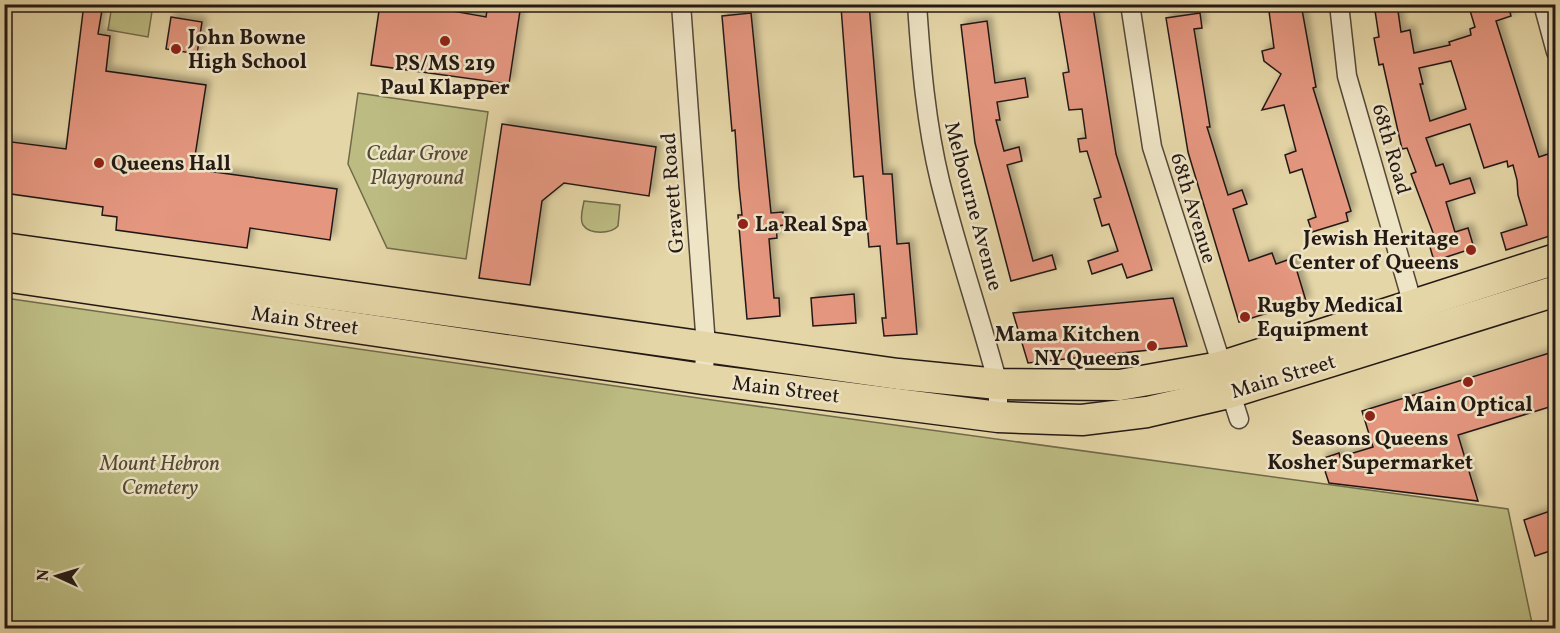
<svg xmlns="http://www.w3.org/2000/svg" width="1560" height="633" font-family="Vollkorn,serif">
  <defs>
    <filter id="shadow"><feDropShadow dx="4.5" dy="-4.5" stdDeviation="3" flood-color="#0004"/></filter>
  </defs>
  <rect width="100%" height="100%" fill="#e5d6a7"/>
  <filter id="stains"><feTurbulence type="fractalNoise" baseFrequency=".00333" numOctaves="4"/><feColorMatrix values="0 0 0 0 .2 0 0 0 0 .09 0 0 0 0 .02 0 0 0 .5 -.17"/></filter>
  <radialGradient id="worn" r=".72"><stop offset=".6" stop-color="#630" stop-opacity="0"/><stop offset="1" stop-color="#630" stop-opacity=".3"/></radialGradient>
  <g fill="#bcbc82" stroke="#706a4b" stroke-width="1.5">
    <polygon points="112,5 153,5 148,37 108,30"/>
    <polygon points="358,93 488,112 466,259 387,248 348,164"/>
    <path d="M584,201L620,205L618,226C611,234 590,235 583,225C579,219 583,208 584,201Z"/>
    <polygon points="5,298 712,400 1508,509 1533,628 5,628"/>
  </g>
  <g fill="#e4967f" stroke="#241914" stroke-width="1.5" fill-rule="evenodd" filter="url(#shadow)">
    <polygon points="84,4 103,4 98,34 110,36 106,71 206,85 193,169 337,189 330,240 250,228 247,248 116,230 117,217 102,215 103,207 4,193 4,141 66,149"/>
    <polygon points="380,4 413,4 486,17 488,4 521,4 509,84 371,65"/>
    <polygon points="869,4 883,174 892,174 897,244 909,243 917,334 884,336 882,318 886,318 880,246 869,247 863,176 854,177 841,7"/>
    <polygon points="1268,4 1301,4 1316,87 1313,88 1351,211 1346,213 1348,221 1312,232 1308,220 1316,217 1302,169 1290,173 1285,155 1296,151 1284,105 1262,110 1281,74 1264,61 1262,51 1274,48"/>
    <path d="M1374,4H1397L1401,32L1410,30L1414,53L1450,45L1449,42L1471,35L1470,29L1475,27L1468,4H1508L1511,16L1496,21L1539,157L1548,154L1556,179V234L1506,250L1501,233L1527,225L1518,195L1517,180L1513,165L1508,167L1507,161L1484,168L1470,124L1426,138L1436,166L1443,164L1450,184L1470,178L1475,193L1446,202L1455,232L1468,228L1474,248L1434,261L1428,240L1435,238L1411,174L1416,172L1407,148L1402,149L1383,64L1379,65L1374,38L1379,37ZM1451,61L1466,109L1430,121L1420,84H1423L1419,68Z"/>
    <polygon points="1093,7 1116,154 1152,270 1127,278 1122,264 1092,274 1088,261 1118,251 1109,224 1102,226 1094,199 1101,197 1087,151 1080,152 1078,139 1086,138 1082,109 1069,110 1063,73 1069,72 1059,12"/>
    <polygon points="751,13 771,213 783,212 784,225 776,226 777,238 769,239 774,298 779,298 780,316 747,319 738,215 742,215 739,187 735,130 732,131 722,16"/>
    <polygon points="1200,13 1202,28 1194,29 1210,127 1207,127 1228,195 1242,190 1247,204 1233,209 1249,261 1272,253 1276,264 1293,258 1306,301 1239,322 1188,152 1166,18"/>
    <polygon points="171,17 202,22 197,54 166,49"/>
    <polygon points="987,21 995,83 1025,78 1028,97 997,102 1000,120 996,120 1004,151 1019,147 1022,161 1007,165 1033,261 1052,255 1056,269 1011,281 975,143 961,25"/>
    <polygon points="502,124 656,147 649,196 564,183 542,201 530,285 479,278"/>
    <polygon points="854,294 856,323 813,326 811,298"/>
    <polygon points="1173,298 1187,346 1028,363 1013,313"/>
    <polygon points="1556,351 1556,405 1458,435 1478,501 1329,483 1321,459 1339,453 1340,457 1373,447 1362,411"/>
    <polygon points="1556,509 1556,549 1535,556 1524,520"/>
  </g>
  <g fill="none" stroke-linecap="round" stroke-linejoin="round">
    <g stroke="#544839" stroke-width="21">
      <g id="street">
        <polyline points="681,4 706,346 703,379"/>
        <path d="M917,4C921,64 926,123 940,181C957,250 980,316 998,384V417"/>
        <polyline points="1130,4 1152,147 1239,419"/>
        <polyline points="1339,4 1347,76 1413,305"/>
        <polyline points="1543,4 1556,52"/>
      </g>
    </g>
    <g stroke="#241914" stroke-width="33">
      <g id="primary">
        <polyline points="4,248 898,374 998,384 1120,385 1220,367 1556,259"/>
        <polyline points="4,276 703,379 998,417 1082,420 1147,412 1229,393 1556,291"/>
      </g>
    </g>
    <use href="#street" stroke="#eee4c6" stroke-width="18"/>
    <use href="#primary" stroke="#e5d6a7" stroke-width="30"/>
  </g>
  <g fill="#8f2418" stroke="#eee4c6" stroke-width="2">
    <circle cx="445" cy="41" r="6"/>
    <circle cx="176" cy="49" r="6"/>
    <circle cx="99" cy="163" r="6"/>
    <circle cx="743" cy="224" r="6"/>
    <circle cx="1471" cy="250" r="6"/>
    <circle cx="1245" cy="317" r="6"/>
    <circle cx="1152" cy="346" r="6"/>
    <circle cx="1468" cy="382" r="6"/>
    <circle cx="1370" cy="416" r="6"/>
  </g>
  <g text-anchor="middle" stroke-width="5" stroke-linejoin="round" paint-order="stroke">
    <g font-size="21" font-weight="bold" fill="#241914" stroke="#eee4c6" text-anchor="start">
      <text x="188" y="44">John Bowne<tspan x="188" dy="24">High School</tspan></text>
      <text x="445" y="70" text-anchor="middle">PS/MS 219<tspan x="445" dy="24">Paul Klapper</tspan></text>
      <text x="111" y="170">Queens Hall</text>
      <text x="755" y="231">La Real Spa</text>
      <text x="1459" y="245" text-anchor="end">Jewish Heritage<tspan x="1459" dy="24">Center of Queens</tspan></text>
      <text x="1257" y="312">Rugby Medical<tspan x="1257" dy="24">Equipment</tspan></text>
      <text x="1140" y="341" text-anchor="end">Mama Kitchen<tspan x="1140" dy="24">NY Queens</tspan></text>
      <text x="1468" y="411" text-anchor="middle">Main Optical</text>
      <text x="1370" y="445" text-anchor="middle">Seasons Queens<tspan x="1370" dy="24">Kosher Supermarket</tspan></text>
    </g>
    <g font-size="21" fill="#241914" stroke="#eee4c6">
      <text transform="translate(1392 149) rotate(74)" y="7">68th Road</text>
      <text transform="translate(672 193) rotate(-94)" y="7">Gravett Road</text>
      <text transform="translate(974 206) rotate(75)" y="7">Melbourne Avenue</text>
      <text transform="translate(1194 208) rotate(73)" y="7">68th Avenue</text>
      <text transform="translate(305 320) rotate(8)" y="7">Main Street</text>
      <text transform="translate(1283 376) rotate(-17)" y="7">Main Street</text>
      <text transform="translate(786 389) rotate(7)" y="7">Main Street</text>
    </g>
    <g font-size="21" font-style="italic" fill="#524a35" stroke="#eee4c6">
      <text x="417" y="160">Cedar Grove<tspan x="417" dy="24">Playground</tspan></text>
      <text x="160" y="470">Mount Hebron<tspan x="160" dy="24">Cemetery</tspan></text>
    </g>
  </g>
  <rect width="1560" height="633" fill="none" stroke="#e5d6a7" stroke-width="24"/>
  <rect x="6" y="6" width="1548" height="621" fill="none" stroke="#241914" stroke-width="3"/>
  <rect x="12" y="12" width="1536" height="609" fill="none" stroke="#241914" stroke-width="1.5"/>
  <g transform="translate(57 576) rotate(274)" stroke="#eee4c6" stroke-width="4.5" paint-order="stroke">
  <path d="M0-4.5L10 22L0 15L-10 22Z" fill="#241914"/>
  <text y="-9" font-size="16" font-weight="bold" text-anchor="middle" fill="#241914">N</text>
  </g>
  <rect width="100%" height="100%" filter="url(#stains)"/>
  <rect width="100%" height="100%" fill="url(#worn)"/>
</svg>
